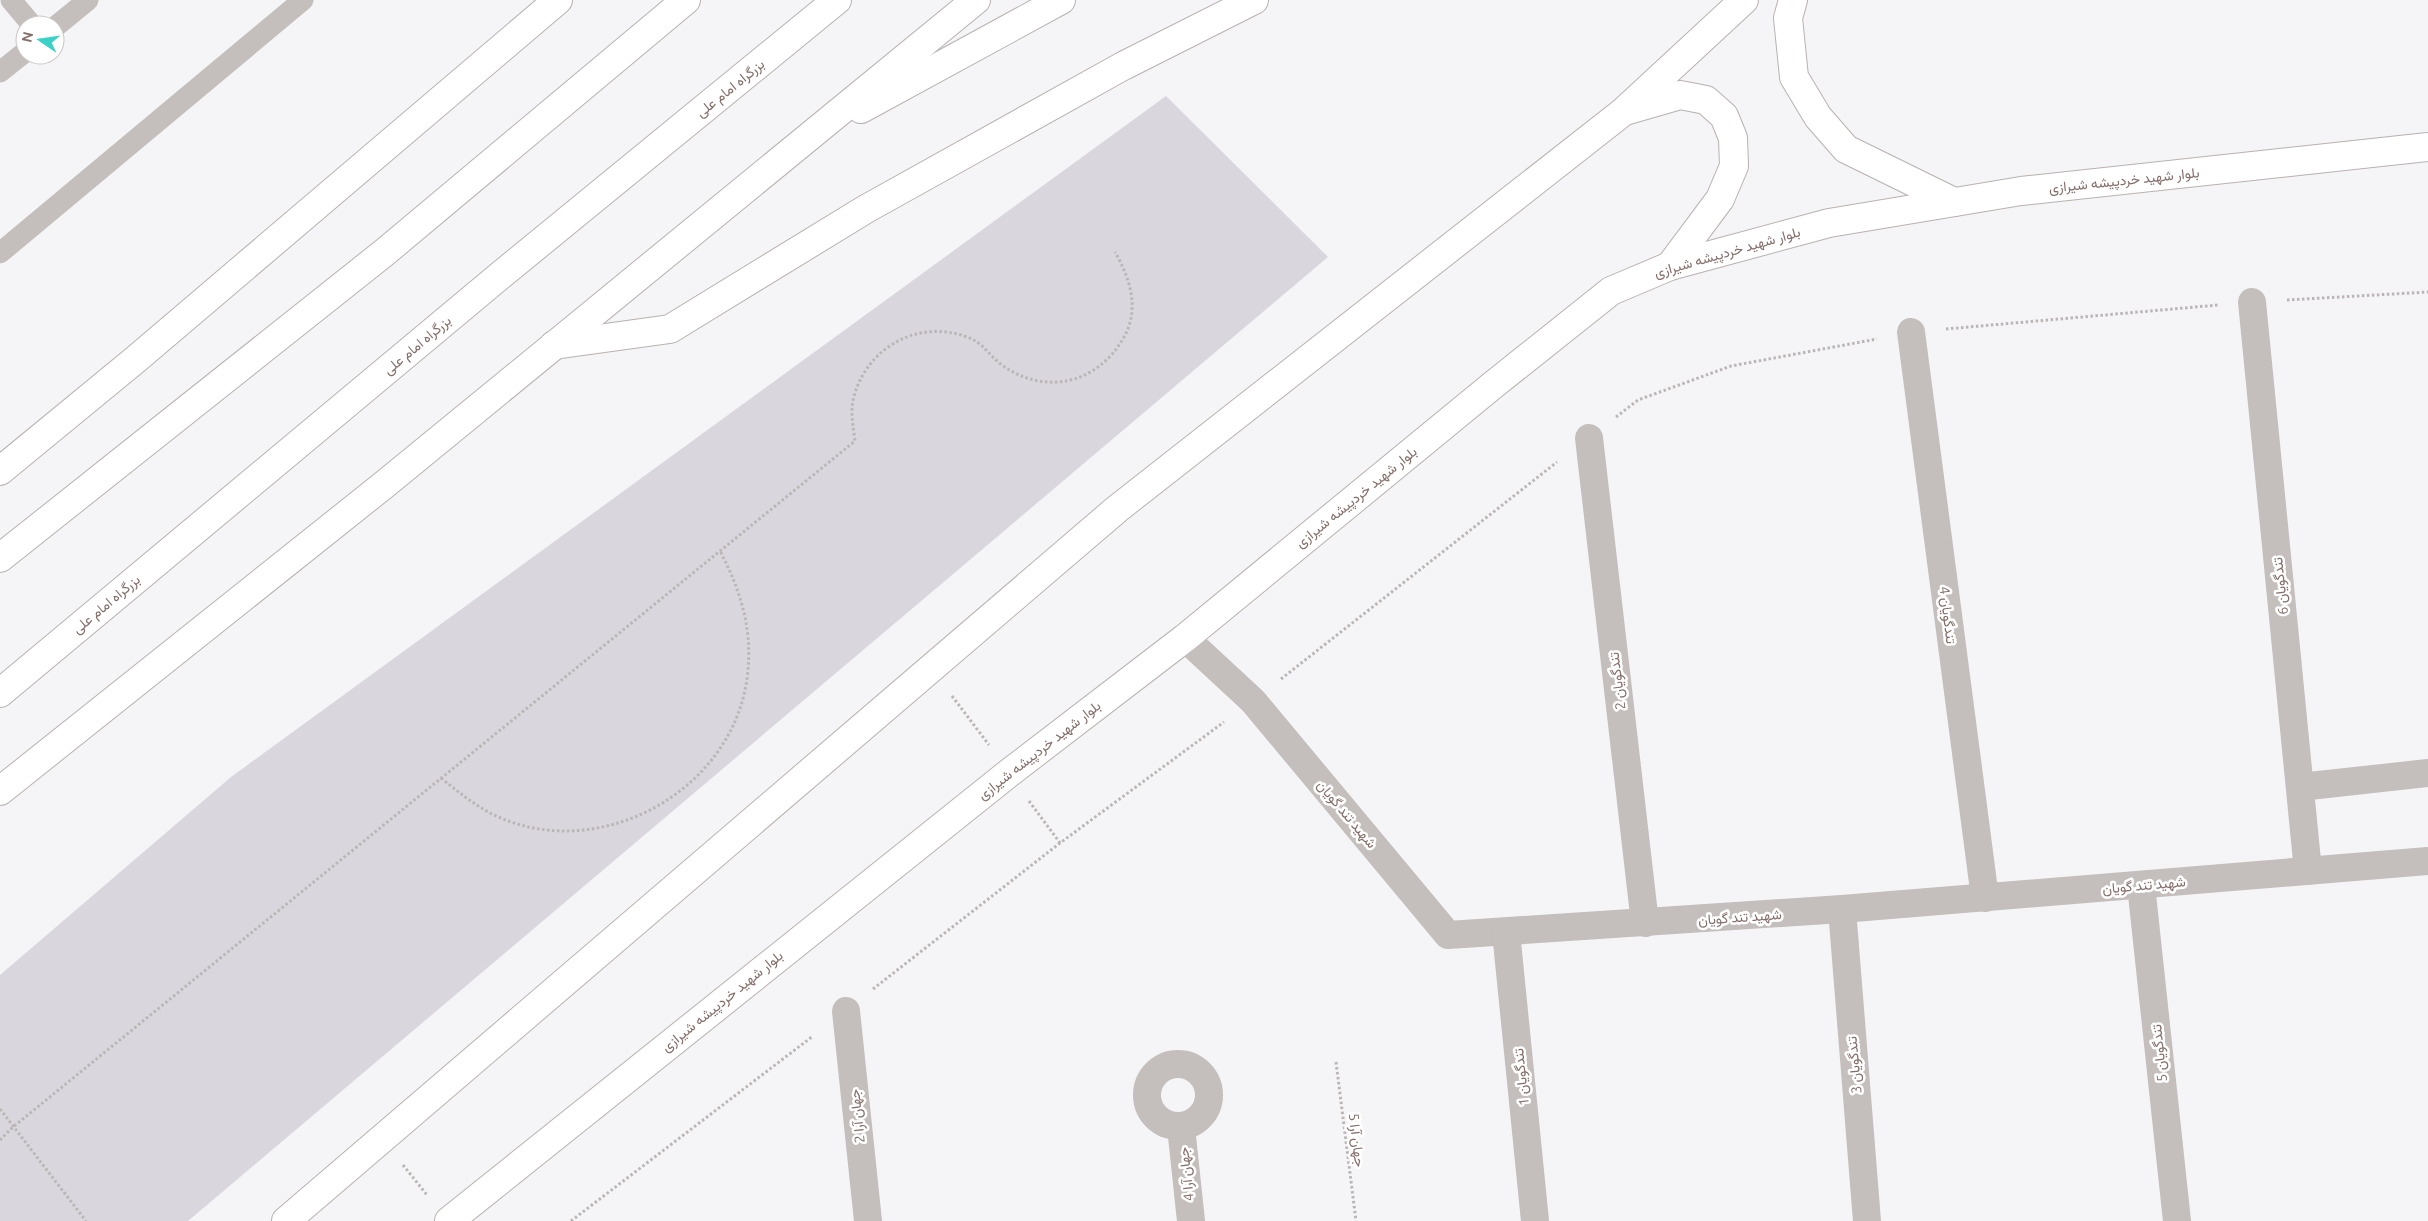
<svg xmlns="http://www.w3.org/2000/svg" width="2428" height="1221" font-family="Ubuntu,Vazirmatn,sans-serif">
  <rect width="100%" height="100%" fill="#f5f5f7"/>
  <polygon fill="#d9d6de" points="1166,96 1328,257 188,1221 0,1221 0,975 231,777"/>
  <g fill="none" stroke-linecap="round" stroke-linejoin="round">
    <g stroke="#b9b1af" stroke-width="30">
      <g id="secondary">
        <polyline points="1793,0 1788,18 1794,77 1818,117 1846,149 1954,202"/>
        <polyline points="1628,110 1680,95 1706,100 1724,116 1733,138 1734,166 1720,199 1670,266"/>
        <polyline points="554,345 670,329 866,209 1123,66 1254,0"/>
        <polyline points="286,1221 1117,509 1623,112 1744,0"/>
        <polyline points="449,1221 1009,773 1185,638 1493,385 1611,291 1670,266 1829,223 2021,191 2428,147"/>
      </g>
    </g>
    <g stroke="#b8b1b0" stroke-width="30">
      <g id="highway">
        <polyline points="861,109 1061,0"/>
        <polyline points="0,471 135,360 558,0"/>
        <polyline points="0,558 385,252 686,0"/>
        <polyline points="0,693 502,274 837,0"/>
        <polyline points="0,791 385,484 976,0"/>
      </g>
    </g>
    <g stroke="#bbb6b5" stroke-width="3" stroke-dasharray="2.5 2.5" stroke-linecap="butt">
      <polyline points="2287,300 2428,292"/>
      <polyline points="1946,329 2218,305"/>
      <polyline points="1616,417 1638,400 1731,366 1877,339"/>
      <polyline points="1281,679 1557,462"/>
      <polyline points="952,696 989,745"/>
      <path d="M441,778C457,791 472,803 490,813C597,868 738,790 748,670C752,627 740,589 720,551"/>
      <polyline points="1029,801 1060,843"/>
      <polyline points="873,989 1060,843 1224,722"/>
      <polyline points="1336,1062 1356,1221"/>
      <polyline points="0,1109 86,1221"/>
      <path d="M0,1140L13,1127L855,441C853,426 850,411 854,396C868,347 918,319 967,337C984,343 988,355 1002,365C1045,396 1098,384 1124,337C1140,309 1130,278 1115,252"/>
      <polyline points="403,1165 427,1195"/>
      <polyline points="571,1221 813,1036"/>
    </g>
    <g stroke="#c4bebc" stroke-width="21">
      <polyline points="11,0 32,25"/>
      <polyline points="55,27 88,0"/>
      <polyline points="0,72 25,52"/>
      <polyline points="0,253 303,0"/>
    </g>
    <g stroke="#c4bebc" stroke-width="28">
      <polyline points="2252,302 2308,871"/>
      <polyline points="1911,332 1985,898"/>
      <polyline points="1589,438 1645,923"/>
      <polyline points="1185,638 1253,701 1448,935 1842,909 2428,861"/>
      <polyline points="2300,787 2428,773"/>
      <polyline points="2141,885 2177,1221"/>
      <polyline points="1842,909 1867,1221"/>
      <polyline points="1506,932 1535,1221"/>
      <polyline points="846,1011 868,1221"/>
      <circle cx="1178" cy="1095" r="31"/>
      <polyline points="1181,1127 1191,1221"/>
    </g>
    <use href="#secondary" stroke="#fff" stroke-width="28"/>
    <use href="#highway" stroke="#fff" stroke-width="28"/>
  </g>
  <g text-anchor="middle" stroke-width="5" stroke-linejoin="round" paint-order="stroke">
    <g font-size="14" fill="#836d69" stroke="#fff">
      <text transform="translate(730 88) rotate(-39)" y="5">بزرگراه امام علی</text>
      <text transform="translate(2124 180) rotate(-6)" y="5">بلوار شهید خردپیشه شیرازی</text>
      <text transform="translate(1727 252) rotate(-16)" y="5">بلوار شهید خردپیشه شیرازی</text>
      <text transform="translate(417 345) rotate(-40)" y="5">بزرگراه امام علی</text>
      <text transform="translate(1356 497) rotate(-39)" y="5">بلوار شهید خردپیشه شیرازی</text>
      <text transform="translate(2280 586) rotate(-96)" y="5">تندگویان 6</text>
      <text transform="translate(106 604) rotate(-40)" y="5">بزرگراه امام علی</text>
      <text transform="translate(1948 615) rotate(83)" y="5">تندگویان 4</text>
      <text transform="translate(1617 681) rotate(-97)" y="5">تندگویان 2</text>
      <text transform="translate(1039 750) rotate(-38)" y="5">بلوار شهید خردپیشه شیرازی</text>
      <text transform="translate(1347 814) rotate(50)" y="5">شهید تند گویان</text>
      <text transform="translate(2144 885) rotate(-5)" y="5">شهید تند گویان</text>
      <text transform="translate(1740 917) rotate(-4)" y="5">شهید تند گویان</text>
      <text transform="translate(722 1001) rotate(-39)" y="5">بلوار شهید خردپیشه شیرازی</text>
      <text transform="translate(2159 1053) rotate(-96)" y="5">تندگویان 5</text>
      <text transform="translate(1854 1065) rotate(-95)" y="5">تندگویان 3</text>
      <text transform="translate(1521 1077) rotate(-96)" y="5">تندگویان 1</text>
      <text transform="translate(857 1116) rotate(-96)" y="5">جهان آرا 2</text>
      <text transform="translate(1357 1140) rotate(83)" y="5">جهان آرا 5</text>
      <text transform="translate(1186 1174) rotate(-96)" y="5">جهان آرا 4</text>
    </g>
  </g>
  <g transform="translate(40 40) rotate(283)"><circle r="24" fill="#ffffff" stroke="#cdc5c3"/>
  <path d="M0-4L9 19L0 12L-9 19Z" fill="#3ad2c7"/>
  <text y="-8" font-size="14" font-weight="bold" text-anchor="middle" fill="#836d69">N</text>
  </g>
</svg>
